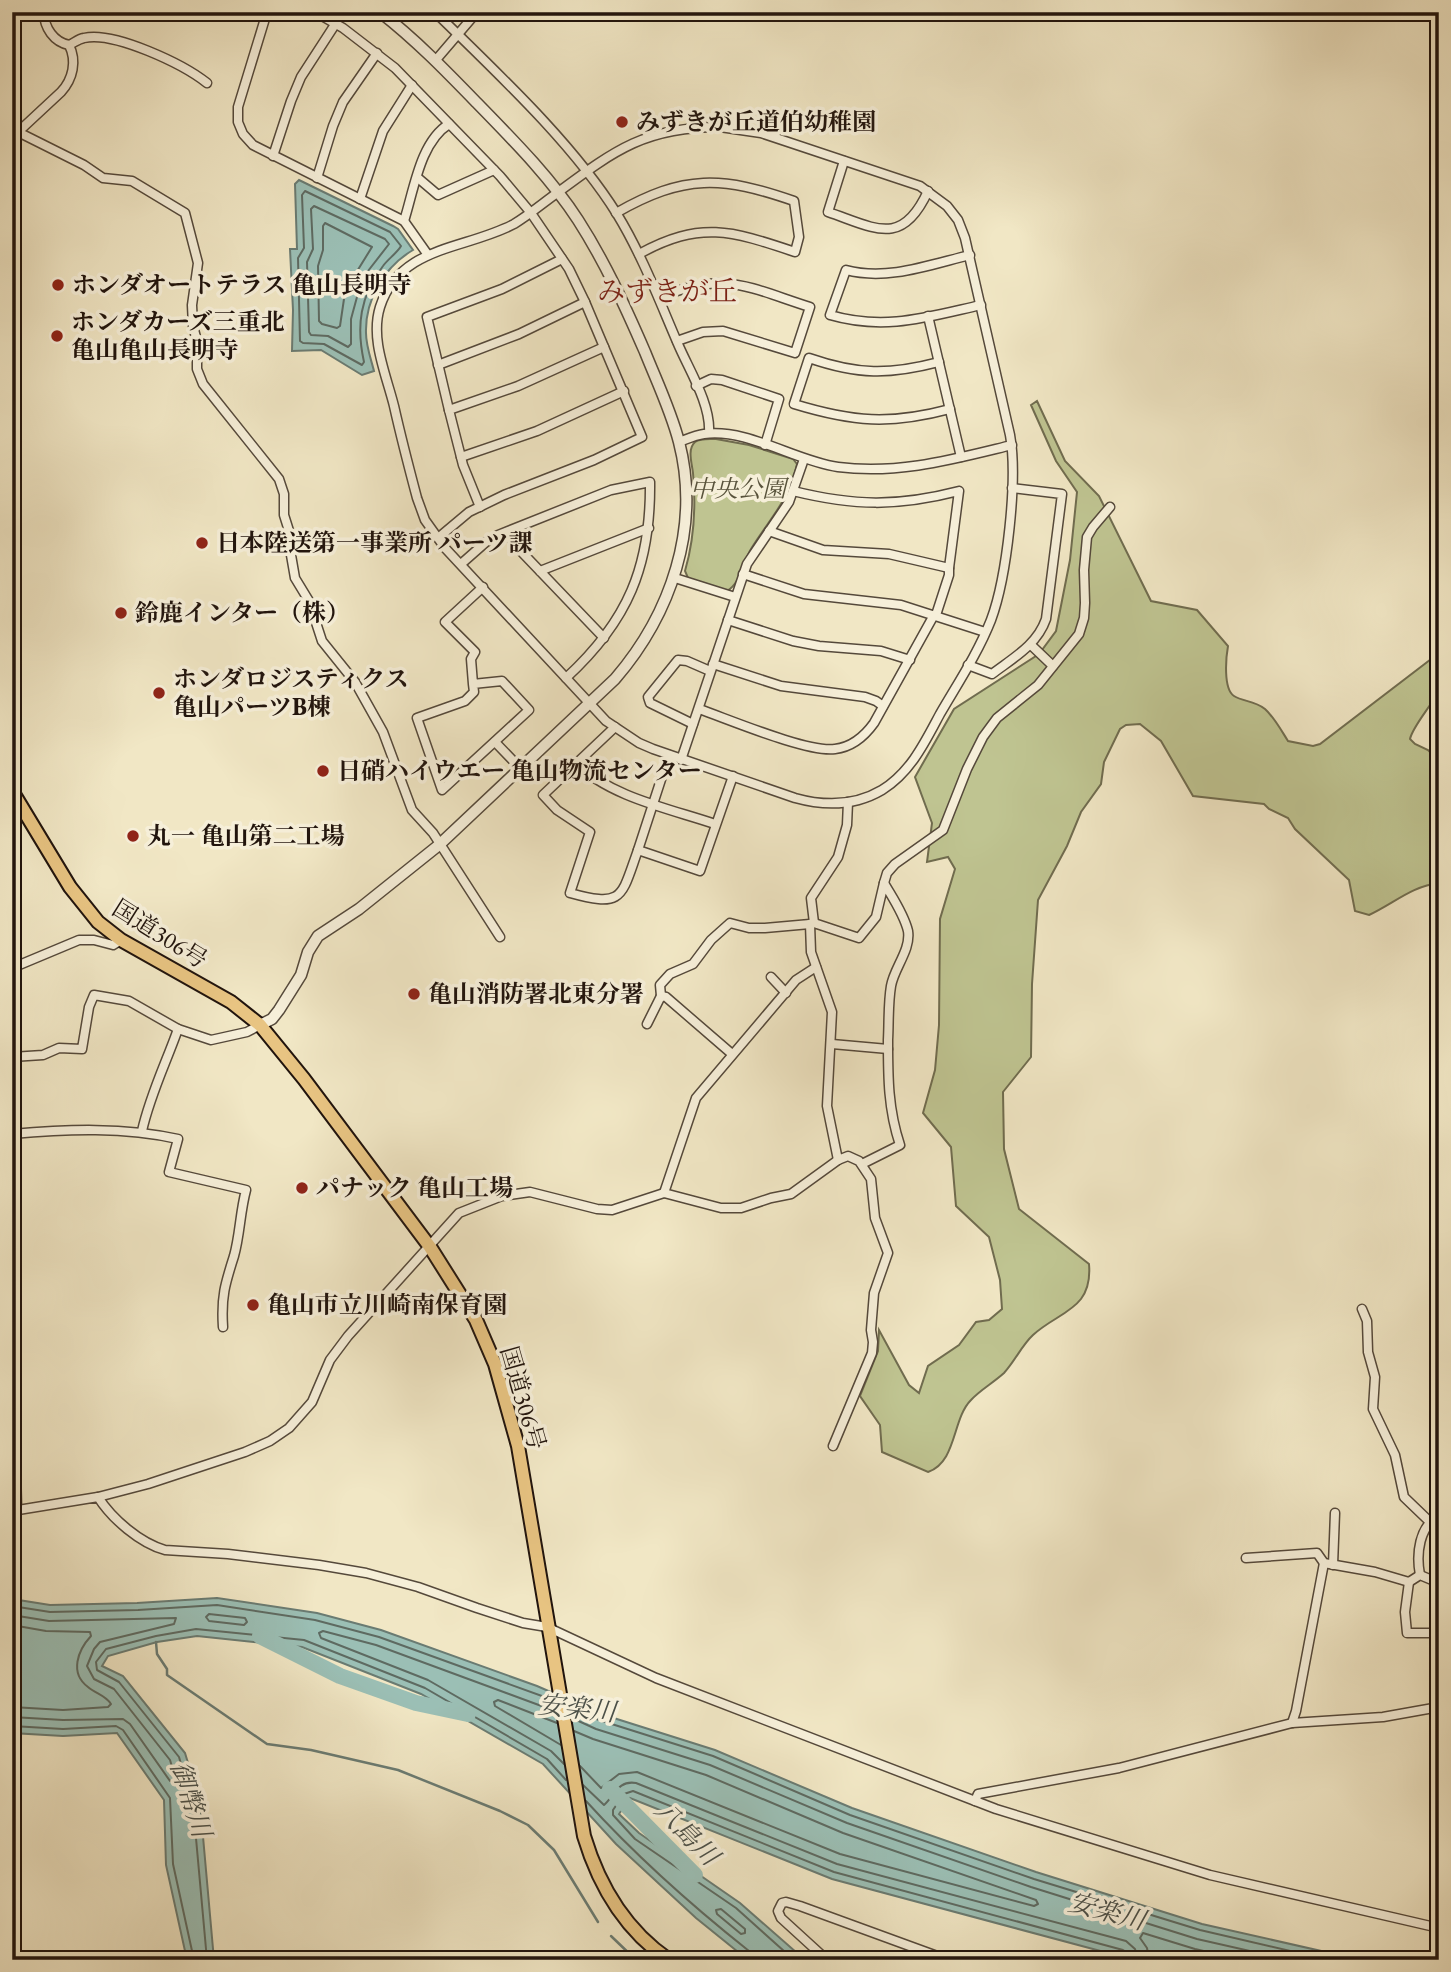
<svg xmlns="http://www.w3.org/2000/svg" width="1451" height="1972" font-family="'EB Garamond','Noto Serif JP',serif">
  <rect width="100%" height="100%" fill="#f1e7c5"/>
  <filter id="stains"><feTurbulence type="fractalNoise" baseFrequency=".00286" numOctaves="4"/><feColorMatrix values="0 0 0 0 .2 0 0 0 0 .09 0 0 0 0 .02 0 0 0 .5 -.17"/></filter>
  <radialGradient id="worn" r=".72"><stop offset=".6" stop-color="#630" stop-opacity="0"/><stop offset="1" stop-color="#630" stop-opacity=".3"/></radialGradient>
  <g fill="#bfc491" stroke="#706c4f" stroke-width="2">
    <path d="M1037,401L1065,461L1099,496L1151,601L1197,610L1228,646C1226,657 1223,689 1234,696C1243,702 1254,700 1265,709C1274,717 1281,730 1288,741L1313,746L1320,744L1439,653C1439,664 1442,679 1439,689C1435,702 1413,725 1410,739L1415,744L1428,750L1439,761V883C1412,886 1393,904 1369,915L1355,911L1349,880L1295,829L1288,818L1269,809L1264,804L1193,796L1161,741L1140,724L1126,725L1120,729L1104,762L1101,784L1081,812L1067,846L1038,900L1032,984L1031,1057L1003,1092L1004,1149L1019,1209L1089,1264C1093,1310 1059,1311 1033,1335C1022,1345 1015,1361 1004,1373C993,1383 980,1390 971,1400C952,1419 957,1462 928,1472L882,1452L880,1425L860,1396L878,1351L879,1330L909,1385L919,1393L928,1366L959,1345L976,1322L989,1320L1002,1309L1000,1280L989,1237L956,1206L951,1147L923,1113L935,1070L939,1025L940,919L955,869L948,857L927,862L932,823L915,777L954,709L1039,654L1056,631L1070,560L1077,492L1056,461L1031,405Z"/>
    <path d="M716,439L749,445L793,459L797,464C791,498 768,521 751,549C743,562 741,583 727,591L688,578L685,571C694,540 696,506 693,473C692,464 687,449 695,442C700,438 710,439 716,439Z"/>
  </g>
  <g fill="#9bbfb5" stroke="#6a7b72" stroke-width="2">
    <path d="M299,180L393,226L398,229L413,250C384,267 365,300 366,333C366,346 371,359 374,371L362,375L321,350L292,351L293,310L290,249H297L295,184Z"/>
    <polygon points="217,1598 317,1613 381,1630 537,1686 601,1714 715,1750 852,1808 1036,1872 1202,1924 1361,1960 1134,1960 832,1879 630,1798 619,1814 639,1833 740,1903 805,1960 748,1960 696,1918 616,1844 543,1764 421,1694 302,1647 197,1636 157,1642 108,1656 102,1666 123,1676 185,1753 200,1803 214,1960 187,1960 166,1865 164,1800 117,1733 63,1736 12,1733 12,1599 50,1605 137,1603"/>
  </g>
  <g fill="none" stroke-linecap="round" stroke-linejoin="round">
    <g stroke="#5e6a61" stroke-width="2">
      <path d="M305,191L390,232L401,246C397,253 388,259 383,266C360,296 356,326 364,362L362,365L324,344L303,343L300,341L298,258L304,248L302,195Z"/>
      <polygon points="314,206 385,239 389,244 368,271 360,286 351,319 351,344 348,347 328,336 311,335 309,332 307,262 313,249 311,209"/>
      <polygon points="325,223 372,247 351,281 344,299 340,326 337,328 322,324 319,321 318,266 323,250 323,226"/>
      <polyline points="12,1606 50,1612 138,1610 217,1605 315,1620 379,1637 553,1700"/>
      <polygon points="209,1614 245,1618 247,1622 244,1625 209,1621 206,1617"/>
      <polyline points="12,1615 49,1621 176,1618 174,1624 100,1642 94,1649 87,1666 94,1679 114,1689 170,1760 176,1780 170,1781 130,1724 123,1719 63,1720 12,1717"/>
      <path d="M12,1625L46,1631L90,1632L91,1636C78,1650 69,1673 88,1687C96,1694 105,1695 111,1704L108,1707L63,1710L12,1707"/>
      <polyline points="570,1708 599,1720 713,1756 850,1815 1034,1879 1200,1930 1329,1960"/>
      <polyline points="555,1711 376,1645 323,1631 319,1633 321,1638 428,1680 551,1751 564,1764"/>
      <polyline points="572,1718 596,1729 710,1765 847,1823 1031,1887 1197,1939 1290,1960"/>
      <polyline points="557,1723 498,1700 494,1702 495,1706 561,1745"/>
      <polyline points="12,1726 63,1729 116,1726 123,1730 170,1798 173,1864 194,1960"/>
      <polyline points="574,1731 593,1739 706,1775 843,1833 1036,1900 1038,1904 1034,1906 840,1854 637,1772 619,1774 601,1788 580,1766"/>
      <path d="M583,1785L604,1805C615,1795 618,1780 636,1783L837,1864L1126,1941L1135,1949L1138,1960"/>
      <path d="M586,1801C636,1856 691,1905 749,1951L752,1960"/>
      <polygon points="721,1909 745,1929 745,1933 741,1934 717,1914 716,1910"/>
      <polyline points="207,1960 193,1805 179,1757 119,1682 97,1670 96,1662 106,1649 156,1636 196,1629 304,1640 425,1688 547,1759 566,1780"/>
      <polyline points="794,1960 736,1908 635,1839 613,1815 613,1810 624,1794 633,1791 834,1872 1123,1950 1128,1953 1129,1960"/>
      <polyline points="1149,1960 1147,1948 1140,1938 1143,1933 1195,1949 1243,1960"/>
    </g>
    <g stroke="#6a7b72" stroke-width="2.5">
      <polyline points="156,1642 157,1654 167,1669 167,1675 267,1744 311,1750 398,1770 500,1811 528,1825 554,1850 598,1922"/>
      <polyline points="611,1936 636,1960"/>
    </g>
    <g stroke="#9bbfb5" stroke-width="16">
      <polyline points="260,1636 340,1676 416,1703 468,1714"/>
      <polyline points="610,1789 695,1875"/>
    </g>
    <g stroke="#55493b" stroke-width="11">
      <g id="minor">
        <polyline points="267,12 238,107 238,122 243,134 253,145 404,221 428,255"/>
        <polyline points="315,12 343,28 395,68 500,176 531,213 569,269 585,302 642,437 594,460 504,495 469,512 438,538"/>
        <path d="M435,12C496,72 572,142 617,214C642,255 659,300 678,344C689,370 711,404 709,433"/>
        <path d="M69,45C74,43 78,39 84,38C114,31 183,64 207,83"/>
        <polyline points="435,61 477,12"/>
        <path d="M720,127L761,133L920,186L947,206L958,220L965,238L1010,435C1018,479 1007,577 991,620C978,653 958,683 940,714C925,742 911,772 882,790C855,806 824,806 795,798L653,749L639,743L606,721L445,548L425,520L417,498C409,468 401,437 394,406C386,374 370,339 380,307C400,245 465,250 514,224C529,215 543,203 557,193C615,150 645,127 720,127Z"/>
        <path d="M18,132L61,92C73,79 77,61 69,45C54,42 44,28 44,12"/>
        <polyline points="12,134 18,132 84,165 103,178 132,181 185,213 198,263 192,305 193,326 197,341 197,369 203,384 279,479 284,494 284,515 290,534 291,555 295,578 309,601 322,641 355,682 383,732 412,810 433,833 500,937"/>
        <polyline points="273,156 291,101 301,77 336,23"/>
        <path d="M844,161L828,212C875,228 902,248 928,191"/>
        <polyline points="317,178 333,126 343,102 377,53"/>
        <polyline points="418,178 438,195 494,170"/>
        <polyline points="360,199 383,131 412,85"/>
        <path d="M616,213C684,174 722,176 794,201L799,237L795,252C732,231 701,220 639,254"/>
        <path d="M404,221C414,190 420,142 449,124"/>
        <path d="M970,255C929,265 887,281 846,270L830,315C885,331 927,317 981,305"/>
        <path d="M659,298C724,270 747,287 810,307L795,353L723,331L703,332L677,341"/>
        <polyline points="928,316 961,457"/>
        <path d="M939,362C889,375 858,375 809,358L794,404C853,422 890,425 950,409"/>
        <polyline points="438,365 519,334 585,302"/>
        <polyline points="696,386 711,379 722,380 779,399 765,445"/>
        <polyline points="449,410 427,317 502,289 562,259"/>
        <path d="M679,442C687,439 696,435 704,434C748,428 795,461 838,467C898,475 954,459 1012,445"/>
        <polyline points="461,457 537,431 624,391"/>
        <polyline points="480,507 463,465 449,410 518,386 604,347"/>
        <path d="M769,531L823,550L889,554L949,568L959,491C897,507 854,506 793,491"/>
        <polyline points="507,532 514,544 604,638"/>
        <path d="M461,564L486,542L498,535L611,490L650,482C651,566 628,621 566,678"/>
        <polyline points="540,571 649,528"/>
        <polyline points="743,574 804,594 901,605 985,632"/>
        <polyline points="675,578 735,597"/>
        <polyline points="936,615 949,575 949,568"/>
        <polyline points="728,620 793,641 819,646 881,651 910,660"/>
        <polyline points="1031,645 1053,666"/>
        <polyline points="713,664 781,686 865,697 876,701 883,706"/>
        <path d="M968,665L992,674C1013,658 1037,645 1046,619L1062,494L1012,488"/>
        <polyline points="473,684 474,692 465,701 417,718 442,790 529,710 502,681 473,684 471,659 475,652 445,622 483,587"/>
        <path d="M699,709C728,719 808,753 835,749C852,747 864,737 874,723L934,615"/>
        <polyline points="693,724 650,703 648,697 678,660 687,661 710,671"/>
        <path d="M615,727L543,795L557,810L590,832L570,893C624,908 621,897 638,850L700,871L733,776"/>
        <polyline points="495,742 520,768"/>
        <polyline points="681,760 747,564 789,502 804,459"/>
        <path d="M576,763C610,797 671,809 715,824"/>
        <polyline points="638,850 669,755"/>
        <polyline points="884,883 887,873 895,864 943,830 967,769 983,737 997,718 1038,685 1079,634 1084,618 1085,603 1084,570 1087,537 1093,527 1110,507"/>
        <polyline points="814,923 811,898 838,857 847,825 848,802"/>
        <polyline points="12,968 79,940 94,940 113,945 121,940"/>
        <polyline points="771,977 786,993"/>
        <polyline points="661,996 660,985 670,974 693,964 711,940 730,923 749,928 765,928 810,924"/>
        <polyline points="647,1024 661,996 666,997 732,1054"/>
        <polyline points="832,1044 888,1049"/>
        <polyline points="12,1057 43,1055 59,1048 82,1049 89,1007 94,995 129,1001 178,1029"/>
        <path d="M142,1131C150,1095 166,1063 178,1029L211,1040L247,1032L260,1025"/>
        <path d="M12,1134C68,1129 124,1127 178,1139L169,1172L246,1190C240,1212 240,1235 234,1256C225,1284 221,1297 223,1327"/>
        <path d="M838,1160L827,1106L832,1012L811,952L810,924L814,923L859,938L876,917L884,883C892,897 904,914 908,931C911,950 894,968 891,986C888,1004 889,1022 888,1040C888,1077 888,1109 900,1145L862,1164"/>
        <polyline points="664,1193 696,1098 796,980 816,967"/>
        <polyline points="12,1298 17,1510"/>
        <polyline points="1362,1309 1367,1321 1368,1352 1375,1377 1373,1409 1395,1455 1404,1497 1429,1521"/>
        <polyline points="98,1497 148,1484 245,1452 270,1441 289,1428 312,1402 330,1360 348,1336 459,1213 502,1196 530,1192 597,1209 612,1210 664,1193 721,1208 741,1208 771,1198 791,1194 838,1160 848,1156 859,1161 871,1179 875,1218 888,1253 874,1293 871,1330 873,1342 872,1353 833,1446"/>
        <path d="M12,1511L98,1497C112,1519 140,1543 165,1550L228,1554L319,1565L366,1573L418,1587L477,1608L523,1623L547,1627L656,1678L996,1809L1210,1875L1439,1928"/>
        <polyline points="1246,1558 1317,1553 1324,1563 1375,1572 1409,1582 1420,1575 1439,1583"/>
        <polyline points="1333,1565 1335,1513"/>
        <path d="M1420,1575C1416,1554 1419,1526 1439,1516"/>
        <polyline points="1409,1582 1405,1612 1407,1633 1433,1633"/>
        <polyline points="1292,1723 1296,1711 1324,1563"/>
        <polyline points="975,1801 978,1794 1119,1768 1292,1723 1383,1717 1439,1707"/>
        <polyline points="827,1960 781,1918 778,1911 782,1903 786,1902 800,1906 948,1960"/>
      </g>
    </g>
    <g stroke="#55493b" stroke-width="13">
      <path id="tertiary" d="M260,1025L272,1019L279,1010L301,975L308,952L318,936L359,909L439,845L615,679C671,614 701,527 679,442C671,411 657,382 645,352C625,306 605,262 578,220C550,177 513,140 477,103C446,71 416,40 380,12"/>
    </g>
    <g stroke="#21140d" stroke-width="16">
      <path id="trunk" d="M12,791L70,887L98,922L121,940L231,1002L260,1025L304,1079L430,1247L476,1320L495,1364L518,1446L584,1836C599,1886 625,1930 669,1960"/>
    </g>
    <use href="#minor" stroke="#f6efd9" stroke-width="8"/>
    <use href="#tertiary" stroke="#f6efd9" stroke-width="10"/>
    <use href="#trunk" stroke="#e8c482" stroke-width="12"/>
  </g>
  <g fill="#8f2418" stroke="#f6efd9" stroke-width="2.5">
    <circle cx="622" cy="122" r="7"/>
    <circle cx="58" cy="285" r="7"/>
    <circle cx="57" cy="336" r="7"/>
    <circle cx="202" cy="543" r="7"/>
    <circle cx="121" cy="613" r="7"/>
    <circle cx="159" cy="693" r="7"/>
    <circle cx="323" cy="771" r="7"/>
    <circle cx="133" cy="836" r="7"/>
    <circle cx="414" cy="994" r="7"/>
    <circle cx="302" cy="1188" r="7"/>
    <circle cx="253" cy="1305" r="7"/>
  </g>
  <g text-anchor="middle" stroke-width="7" stroke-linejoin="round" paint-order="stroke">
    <g font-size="24" font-weight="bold" fill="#21140d" stroke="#f6efd9" text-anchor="start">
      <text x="636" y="130">みずきが丘道伯幼稚園</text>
      <text x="72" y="293">ホンダオートテラス 亀山長明寺</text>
      <text x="71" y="330">ホンダカーズ三重北<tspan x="71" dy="28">亀山亀山長明寺</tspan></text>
      <text x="216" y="551">日本陸送第一事業所 パーツ課</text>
      <text x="135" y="621">鈴鹿インター（株）</text>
      <text x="173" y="687">ホンダロジスティクス<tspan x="173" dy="28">亀山パーツB棟</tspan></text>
      <text x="337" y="779">日硝ハイウエー 亀山物流センター</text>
      <text x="147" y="844">丸一 亀山第二工場</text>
      <text x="428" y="1002">亀山消防署北東分署</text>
      <text x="316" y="1196">パナック 亀山工場</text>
      <text x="267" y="1313">亀山市立川崎南保育園</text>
    </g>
    <g font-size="24" font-style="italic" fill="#58523b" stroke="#f6efd9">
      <text x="738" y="497">中央公園</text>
    </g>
    <g font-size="24" fill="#21140d" stroke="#f6efd9">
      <text transform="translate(160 934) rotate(32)" y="8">国道306号</text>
      <text transform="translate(523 1398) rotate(74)" y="8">国道306号</text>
    </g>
    <g font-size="26" font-style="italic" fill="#4c5048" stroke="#f6efd9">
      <text transform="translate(577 1708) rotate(6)" y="9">安楽川</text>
      <text transform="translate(191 1799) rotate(72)" y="9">御幣川</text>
      <text transform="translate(687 1833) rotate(45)" y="9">八島川</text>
      <text transform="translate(1107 1911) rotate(15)" y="9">安楽川</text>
    </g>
    <g font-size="28" fill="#7a1f14" stroke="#f6efd9">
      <text x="667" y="301">みずきが丘</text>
    </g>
  </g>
  <rect width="1451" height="1972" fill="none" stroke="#f1e7c5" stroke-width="42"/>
  <rect x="14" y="14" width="1423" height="1944" fill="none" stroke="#21140d" stroke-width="3.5"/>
  <rect x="21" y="21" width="1409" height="1930" fill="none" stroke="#21140d" stroke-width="2"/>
  <rect width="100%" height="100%" filter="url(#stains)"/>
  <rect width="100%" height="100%" fill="url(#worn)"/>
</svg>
